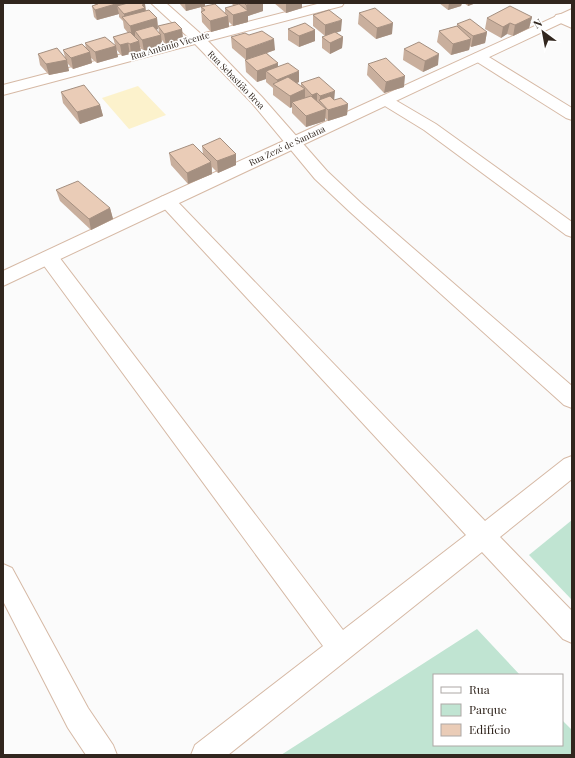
<svg xmlns="http://www.w3.org/2000/svg" width="575" height="758" font-family="'Playfair Display',serif">
  <rect width="100%" height="100%" fill="#fbfbfb"/>
  <g fill="#c0e4d2">
    <polygon points="572,520 572,600 529,555"/>
    <polygon points="477,629 520,675 434,675 434,745 562,745 562,720 572,730 572,755 281,755"/>
  </g>
  <polygon fill="#fcf2cc" points="138,86 166,115 129,129 102,98"/>
  <g fill="none" stroke-linecap="round" stroke-linejoin="round">
    <g stroke="#d6b9a5" stroke-width="2">
      <g id="minor">
        <polygon points="151,3 166,3 201,34 321,3 344,3 342,6 208,41 262,97 327,171 361,203 572,386 572,408 564,405 349,211 315,179 252,103 195,44 3,95 3,85 188,37"/>
        <polygon points="561,14 572,18 572,28 556,21 554,18 556,15"/>
        <polygon points="479,53 484,54 572,108 572,120 566,118 474,60 472,57 474,54"/>
        <polygon points="385,95 390,97 436,124 572,222 572,237 566,235 424,130 380,103 377,100 380,97"/>
        <polygon points="167,195 173,197 485,521 564,459 572,456 572,479 500,537 572,611 572,643 563,639 482,552 228,755 191,755 195,745 323,646 42,263 40,258 42,253 49,252 56,253 343,630 466,535 161,205 158,201 161,197"/>
        <polygon points="3,564 12,568 88,708 113,745 117,755 86,755 68,728 3,601"/>
      </g>
    </g>
    <g stroke="#d6b9a5" stroke-width="2">
      <polygon id="secondary" points="572,9 572,18 3,286 3,271 161,197"/>
    </g>
    <use href="#minor" fill="#fff" fill-rule="evenodd"/>
    <use href="#secondary" fill="#fff" fill-rule="evenodd"/>
  </g>
  <g fill="#c9af9d">
    <polygon points="94,3 144,3 145,4 146,11 157,18 158,29 156,30 159,33 158,26 182,29 183,40 166,45 162,40 162,46 144,51 140,47 141,52 131,55 130,54 122,56 116,49 118,57 97,63 91,58 92,63 73,69 67,63 69,71 49,75 40,65 38,54 65,57 63,50 86,49 85,43 115,45 113,37 128,33 124,28 123,21 119,17 119,14 97,20 94,17 92,6 95,5"/>
    <polygon points="179,3 205,3 205,6 186,11"/>
    <polygon points="231,3 263,3 263,11 248,16 248,22 233,26 229,22 229,27 211,32 202,22 201,7 225,13 225,8 234,6"/>
    <polygon points="274,3 302,3 302,8 286,13"/>
    <polygon points="439,3 462,3 461,6 448,10"/>
    <polygon points="464,3 476,3 468,6"/>
    <polygon points="359,13 392,34 376,39 358,24"/>
    <polygon points="313,15 341,31 336,33 343,37 342,48 330,54 322,48 322,37 325,36 313,26"/>
    <polygon points="532,17 529,28 513,36 507,34 501,38 485,29 487,18"/>
    <polygon points="457,24 487,32 485,43 471,47 470,46 469,50 451,55 437,42 439,31 457,26"/>
    <polygon points="288,29 315,30 315,41 299,47 288,40"/>
    <polygon points="231,37 275,50 267,53 278,66 299,82 297,83 301,86 301,83 334,100 348,104 347,115 328,121 325,118 325,121 306,127 292,113 292,107 290,108 273,95 273,88 266,82 266,79 257,82 246,72 245,60 246,60 232,48"/>
    <polygon points="404,49 438,65 423,72 403,60"/>
    <polygon points="368,64 404,87 384,93 367,75"/>
    <polygon points="61,92 100,105 103,116 80,124 63,103"/>
    <polygon points="202,146 236,154 236,165 218,173 212,167 212,174 188,184 171,165 169,153 203,154"/>
    <polygon points="56,190 110,208 113,219 91,230 60,201"/>
  </g>
  <g fill="#a48f80">
    <polygon points="119,3 132,3 117,6 119,14 97,20 95,10"/>
    <polygon points="185,3 205,3 205,6 186,11"/>
    <polygon points="254,3 263,3 263,11 248,16 248,22 233,26 233,15 247,11 246,5"/>
    <polygon points="286,3 302,3 302,8 286,13"/>
    <polygon points="449,3 462,3 461,6 448,10"/>
    <polygon points="468,3 476,3 468,6"/>
    <polygon points="145,4 146,15 125,21 124,14"/>
    <polygon points="228,16 229,27 211,32 210,21"/>
    <polygon points="532,17 529,28 513,36 515,25"/>
    <polygon points="157,18 158,29 138,35 135,31 135,36 132,37 130,26"/>
    <polygon points="342,20 341,31 325,36 325,25"/>
    <polygon points="393,23 392,34 376,39 377,28"/>
    <polygon points="510,23 507,34 501,38 503,27"/>
    <polygon points="182,29 183,40 166,45 164,34"/>
    <polygon points="315,30 315,41 299,47 299,36"/>
    <polygon points="487,32 485,43 471,47 473,36"/>
    <polygon points="161,35 162,46 144,51 142,40"/>
    <polygon points="343,37 342,48 330,54 330,43"/>
    <polygon points="274,39 275,50 246,60 246,49"/>
    <polygon points="471,39 469,50 451,55 453,44"/>
    <polygon points="139,41 141,52 131,55 130,44"/>
    <polygon points="128,43 130,54 122,56 120,45"/>
    <polygon points="116,46 118,57 97,63 95,52"/>
    <polygon points="90,52 92,63 73,69 71,58"/>
    <polygon points="439,54 438,65 423,72 425,61"/>
    <polygon points="67,60 69,71 49,75 46,64"/>
    <polygon points="278,63 278,74 266,71 266,79 257,82 257,71"/>
    <polygon points="299,71 299,82 281,90 278,87 277,80"/>
    <polygon points="405,76 404,87 384,93 386,82"/>
    <polygon points="305,89 305,100 292,102 292,107 290,108 290,96"/>
    <polygon points="335,91 334,102 320,101 320,96"/>
    <polygon points="317,93 317,104 312,106 312,95"/>
    <polygon points="348,104 347,115 328,121 328,110"/>
    <polygon points="100,105 103,116 80,124 77,112"/>
    <polygon points="326,109 325,121 306,127 306,116"/>
    <polygon points="236,154 236,165 218,173 217,161"/>
    <polygon points="211,162 212,174 188,184 187,173"/>
    <polygon points="110,208 113,219 91,230 89,219"/>
  </g>
  <g fill="#eaccb7" stroke="#a48f80">
    <polygon points="97,3 119,3 95,10 92,6 98,4"/>
    <polygon points="128,3 144,3 145,4 142,5 145,8 124,14 117,6"/>
    <polygon points="244,3 254,3 246,5"/>
    <polygon points="215,4 228,16 210,21 201,12 205,10 201,7"/>
    <polygon points="239,4 248,11 233,15 225,8"/>
    <polygon points="510,6 532,17 515,25 510,23 503,27 487,18"/>
    <polygon points="375,8 393,23 377,28 359,13"/>
    <polygon points="149,10 157,18 130,26 122,17"/>
    <polygon points="329,10 342,20 325,25 313,15"/>
    <polygon points="470,19 487,32 473,36 457,24"/>
    <polygon points="175,22 182,29 164,34 158,26"/>
    <polygon points="305,23 315,30 299,36 288,29"/>
    <polygon points="153,26 161,35 142,40 135,31"/>
    <polygon points="457,26 471,39 453,44 439,31"/>
    <polygon points="262,31 274,39 246,49 231,37 245,33 249,35"/>
    <polygon points="130,32 139,41 130,44 128,43 120,45 113,37"/>
    <polygon points="335,32 343,37 330,43 322,37"/>
    <polygon points="105,37 116,46 95,52 85,43"/>
    <polygon points="419,42 439,54 425,61 404,49"/>
    <polygon points="82,44 90,52 71,58 63,50"/>
    <polygon points="57,48 67,60 46,64 38,54"/>
    <polygon points="266,53 278,63 257,71 245,60"/>
    <polygon points="386,58 405,76 386,82 368,64"/>
    <polygon points="288,63 299,71 277,80 266,71"/>
    <polygon points="288,77 305,89 290,96 273,84"/>
    <polygon points="319,77 335,91 320,96 317,93 312,95 301,83"/>
    <polygon points="84,85 100,105 77,112 61,92"/>
    <polygon points="311,96 326,109 306,116 292,102"/>
    <polygon points="330,96 334,100 341,98 348,104 328,110 319,100"/>
    <polygon points="220,138 236,154 217,161 202,146"/>
    <polygon points="193,144 211,162 187,173 169,153"/>
    <polygon points="78,181 110,208 89,219 56,190"/>
  </g>
  <g text-anchor="middle" stroke-width="3.5" stroke-linejoin="round" paint-order="stroke">
    <g font-size="9" fill="#31261e" stroke="#fff">
      <text transform="translate(170 46) rotate(-16)" y="3">Rua Antônio Vicente</text>
      <text transform="translate(236 80) rotate(46)" y="3">Rua Sebastião Broa</text>
      <text transform="translate(287 146) rotate(-25)" y="3">Rua Zezé de Santana</text>
    </g>
  </g>
  <rect width="575" height="758" fill="none" stroke="#31261e" stroke-width="8"/>
  <rect x="433" y="674" width="130" height="72" fill="#ffffff" stroke="#ada8a5"/>
  <rect x="441" y="687" width="20" height="6" fill="#ffffff" stroke="#ada8a5"/>
  <text x="469" y="694" font-size="12" fill="#31261e">Rua</text>
  <rect x="441" y="704" width="20" height="12" fill="#c0e4d2" stroke="#ada8a5"/>
  <text x="469" y="714" font-size="12" fill="#31261e">Parque</text>
  <rect x="441" y="724" width="20" height="12" fill="#eaccb7" stroke="#ada8a5"/>
  <text x="469" y="734" font-size="12" fill="#31261e">Edifício</text>
  <g transform="translate(543 32) rotate(328)" stroke="#ffffff" stroke-width="3" paint-order="stroke">
  <path d="M0-3L7 15L0 10L-7 15Z" fill="#31261e"/>
  <text y="-6" font-size="11" font-weight="bold" text-anchor="middle" fill="#31261e">N</text>
  </g>
</svg>
